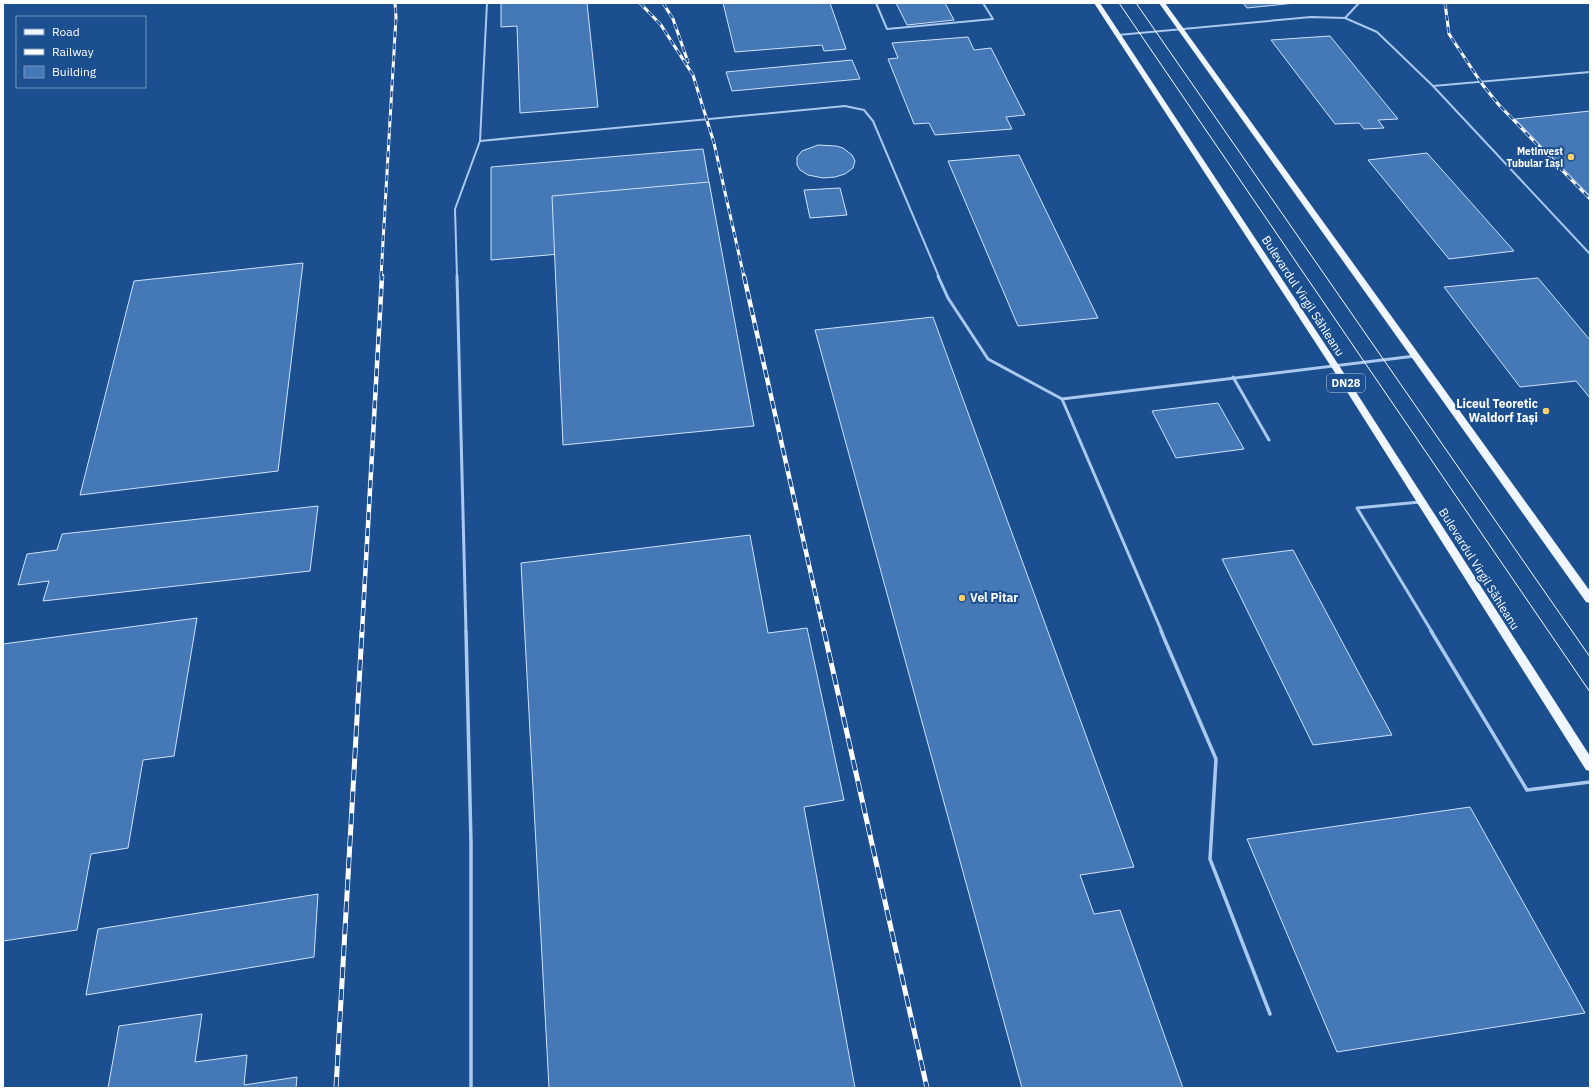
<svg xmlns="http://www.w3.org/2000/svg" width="1593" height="1091" font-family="'IBM Plex Sans',sans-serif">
  <rect width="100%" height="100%" fill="#1b4f8f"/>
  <g fill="#4478b7" stroke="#cfe3fa">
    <polygon points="501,3 587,3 598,107 520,113 517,26 501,27"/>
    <polygon points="723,3 830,3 846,49 824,51 822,45 735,52"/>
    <polygon points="896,3 945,3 954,20 907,25"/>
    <polygon points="1243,3 1295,3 1247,8"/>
    <polygon points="1330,36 1398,119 1378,120 1384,128 1364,129 1359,123 1335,124 1271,40"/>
    <polygon points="968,37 974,50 991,48 1025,115 1006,117 1012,129 935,135 929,123 914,124 888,59 898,58 892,43"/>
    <polygon points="852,60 860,79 732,91 726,72"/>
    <polygon points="1590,111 1590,196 1515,119"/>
    <polygon points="818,145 836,146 843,148 852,155 855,161 853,168 845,174 835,177 823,178 808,175 800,170 797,165 797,157 802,151"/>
    <polygon points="703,149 719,240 491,260 491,167"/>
    <polygon points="1427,153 1514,251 1449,259 1368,160"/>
    <polygon points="1019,155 1098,318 1018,326 948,161"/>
    <polygon points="709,182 754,426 563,445 552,196"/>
    <polygon points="840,188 847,215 810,218 804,190"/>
    <polygon points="303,263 278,471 80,495 134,281"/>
    <polygon points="1538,278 1590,340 1590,398 1576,381 1520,387 1444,287"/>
    <polygon points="933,317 1134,867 1080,875 1094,914 1120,910 1183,1088 1022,1088 815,330"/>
    <polygon points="1218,403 1244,449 1176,458 1152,411"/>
    <polygon points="318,506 310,571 43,601 49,581 18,585 27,554 57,550 62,534"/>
    <polygon points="750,535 768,633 807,628 844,800 804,807 855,1088 549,1088 521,563"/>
    <polygon points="1293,550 1392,735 1313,745 1222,559"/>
    <polygon points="197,618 174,756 143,760 128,848 91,854 77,930 3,941 3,644"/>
    <polygon points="1470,807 1585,1013 1337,1052 1247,839"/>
    <polygon points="318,894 314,957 86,995 98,929"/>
    <polygon points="202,1014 195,1062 247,1055 244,1085 297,1077 296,1088 108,1088 119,1026"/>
  </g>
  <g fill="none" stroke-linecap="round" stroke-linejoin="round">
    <g stroke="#a9c9ee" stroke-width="2">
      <polyline points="876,3 887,29 993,19 983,3"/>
      <polyline points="1345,18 1359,3"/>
      <polyline points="1118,35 1311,17 1345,18 1377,32 1433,86 1590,254"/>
      <polyline points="1433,86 1590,72"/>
      <polyline points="480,141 845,106 864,110 873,121 939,277"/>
      <polyline points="457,277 455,209 480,141 487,3"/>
    </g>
    <g stroke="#a9c9ee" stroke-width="3">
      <polyline points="457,276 466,632"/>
      <polyline points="938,276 948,298 988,359 1062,399"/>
      <polyline points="1233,377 1269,440"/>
      <polyline points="1420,502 1357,508 1432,632"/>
      <polyline points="1162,632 1062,399 1415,356"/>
    </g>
    <g stroke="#a9c9ee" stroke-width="3.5">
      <polyline points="466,631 471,843 471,1088"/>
      <polyline points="1161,631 1216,759 1210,859 1270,1014"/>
      <polyline points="1431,631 1527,790 1590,782"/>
    </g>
    <g fill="#f0f6ff" fill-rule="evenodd">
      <polygon points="1094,3 1100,3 1338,364 1590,756 1590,771 1586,770 1332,368"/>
      <polygon points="1159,3 1165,3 1590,591 1590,603 1586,602"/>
    </g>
    <g stroke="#fff" stroke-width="1">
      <polyline points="1119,3 1590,692"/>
      <polyline points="1136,3 1590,657"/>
    </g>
    <g stroke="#fff" stroke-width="3">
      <g id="rail-far2">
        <polyline points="640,3 661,25 693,75 714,143 744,277"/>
        <polyline points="663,3 673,19 688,62"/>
        <polyline points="1445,3 1449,34 1482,84 1499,105 1590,199"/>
        <polyline points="381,277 396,17 395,3"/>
      </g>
    </g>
    <g stroke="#fff" stroke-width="4.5">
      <g id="rail-far1">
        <polyline points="744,276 824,632"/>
        <polyline points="362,632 382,276"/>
      </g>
    </g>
    <g stroke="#fff" stroke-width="5">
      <g id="rail">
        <polyline points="824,631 927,1088"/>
        <polyline points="336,1088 362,631"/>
      </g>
    </g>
    <use href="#rail-far2" stroke="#1b4f8f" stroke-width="2" stroke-dasharray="6" stroke-linecap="butt"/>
    <use href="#rail-far1" stroke="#1b4f8f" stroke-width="3" stroke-dasharray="8" stroke-linecap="butt"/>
    <use href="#rail" stroke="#1b4f8f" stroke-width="3.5" stroke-dasharray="11" stroke-linecap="butt"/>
  </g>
  <g fill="#ffd166" stroke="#1b4f8f" stroke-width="1.5">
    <circle cx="1571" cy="157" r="4"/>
    <circle cx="1546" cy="411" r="4"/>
    <circle cx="962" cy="598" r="4"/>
  </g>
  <g text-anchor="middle" stroke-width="4" stroke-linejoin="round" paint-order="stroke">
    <g font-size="10" font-weight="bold" fill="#fff" stroke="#1b4f8f" text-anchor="end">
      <text x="1563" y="155">Metinvest<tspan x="1563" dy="12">Tubular Iași</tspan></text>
    </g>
    <rect fill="#1b4f8f" stroke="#bbcadd" stroke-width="1" x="1327" y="374" width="38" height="18" rx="3"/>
    <g font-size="11" font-weight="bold" fill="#fff">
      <text x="1346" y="387">DN28</text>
    </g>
    <g font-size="12" fill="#fff" stroke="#1b4f8f">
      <text transform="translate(1303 296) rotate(57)" y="4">Bulevardul Virgil Săhleanu</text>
      <text transform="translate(1479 569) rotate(58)" y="4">Bulevardul Virgil Săhleanu</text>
    </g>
    <g font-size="12" font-weight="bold" fill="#fff" stroke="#1b4f8f" text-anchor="end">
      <text x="1538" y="408">Liceul Teoretic<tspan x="1538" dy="14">Waldorf Iași</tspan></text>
      <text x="970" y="602" text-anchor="start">Vel Pitar</text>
    </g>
  </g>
  <rect width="1593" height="1091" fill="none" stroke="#ffffff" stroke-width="8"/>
  <rect x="16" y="16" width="130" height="72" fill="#1b4f8f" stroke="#7695bc"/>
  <rect x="24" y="29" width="20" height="6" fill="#f0f6ff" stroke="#7695bc"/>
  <text x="52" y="36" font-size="12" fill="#ffffff">Road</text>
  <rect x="24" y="49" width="20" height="6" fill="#ffffff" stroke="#7695bc"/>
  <text x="52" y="56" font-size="12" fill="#ffffff">Railway</text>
  <rect x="24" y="66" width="20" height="12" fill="#4478b7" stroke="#7695bc"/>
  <text x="52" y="76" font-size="12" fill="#ffffff">Building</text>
</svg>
